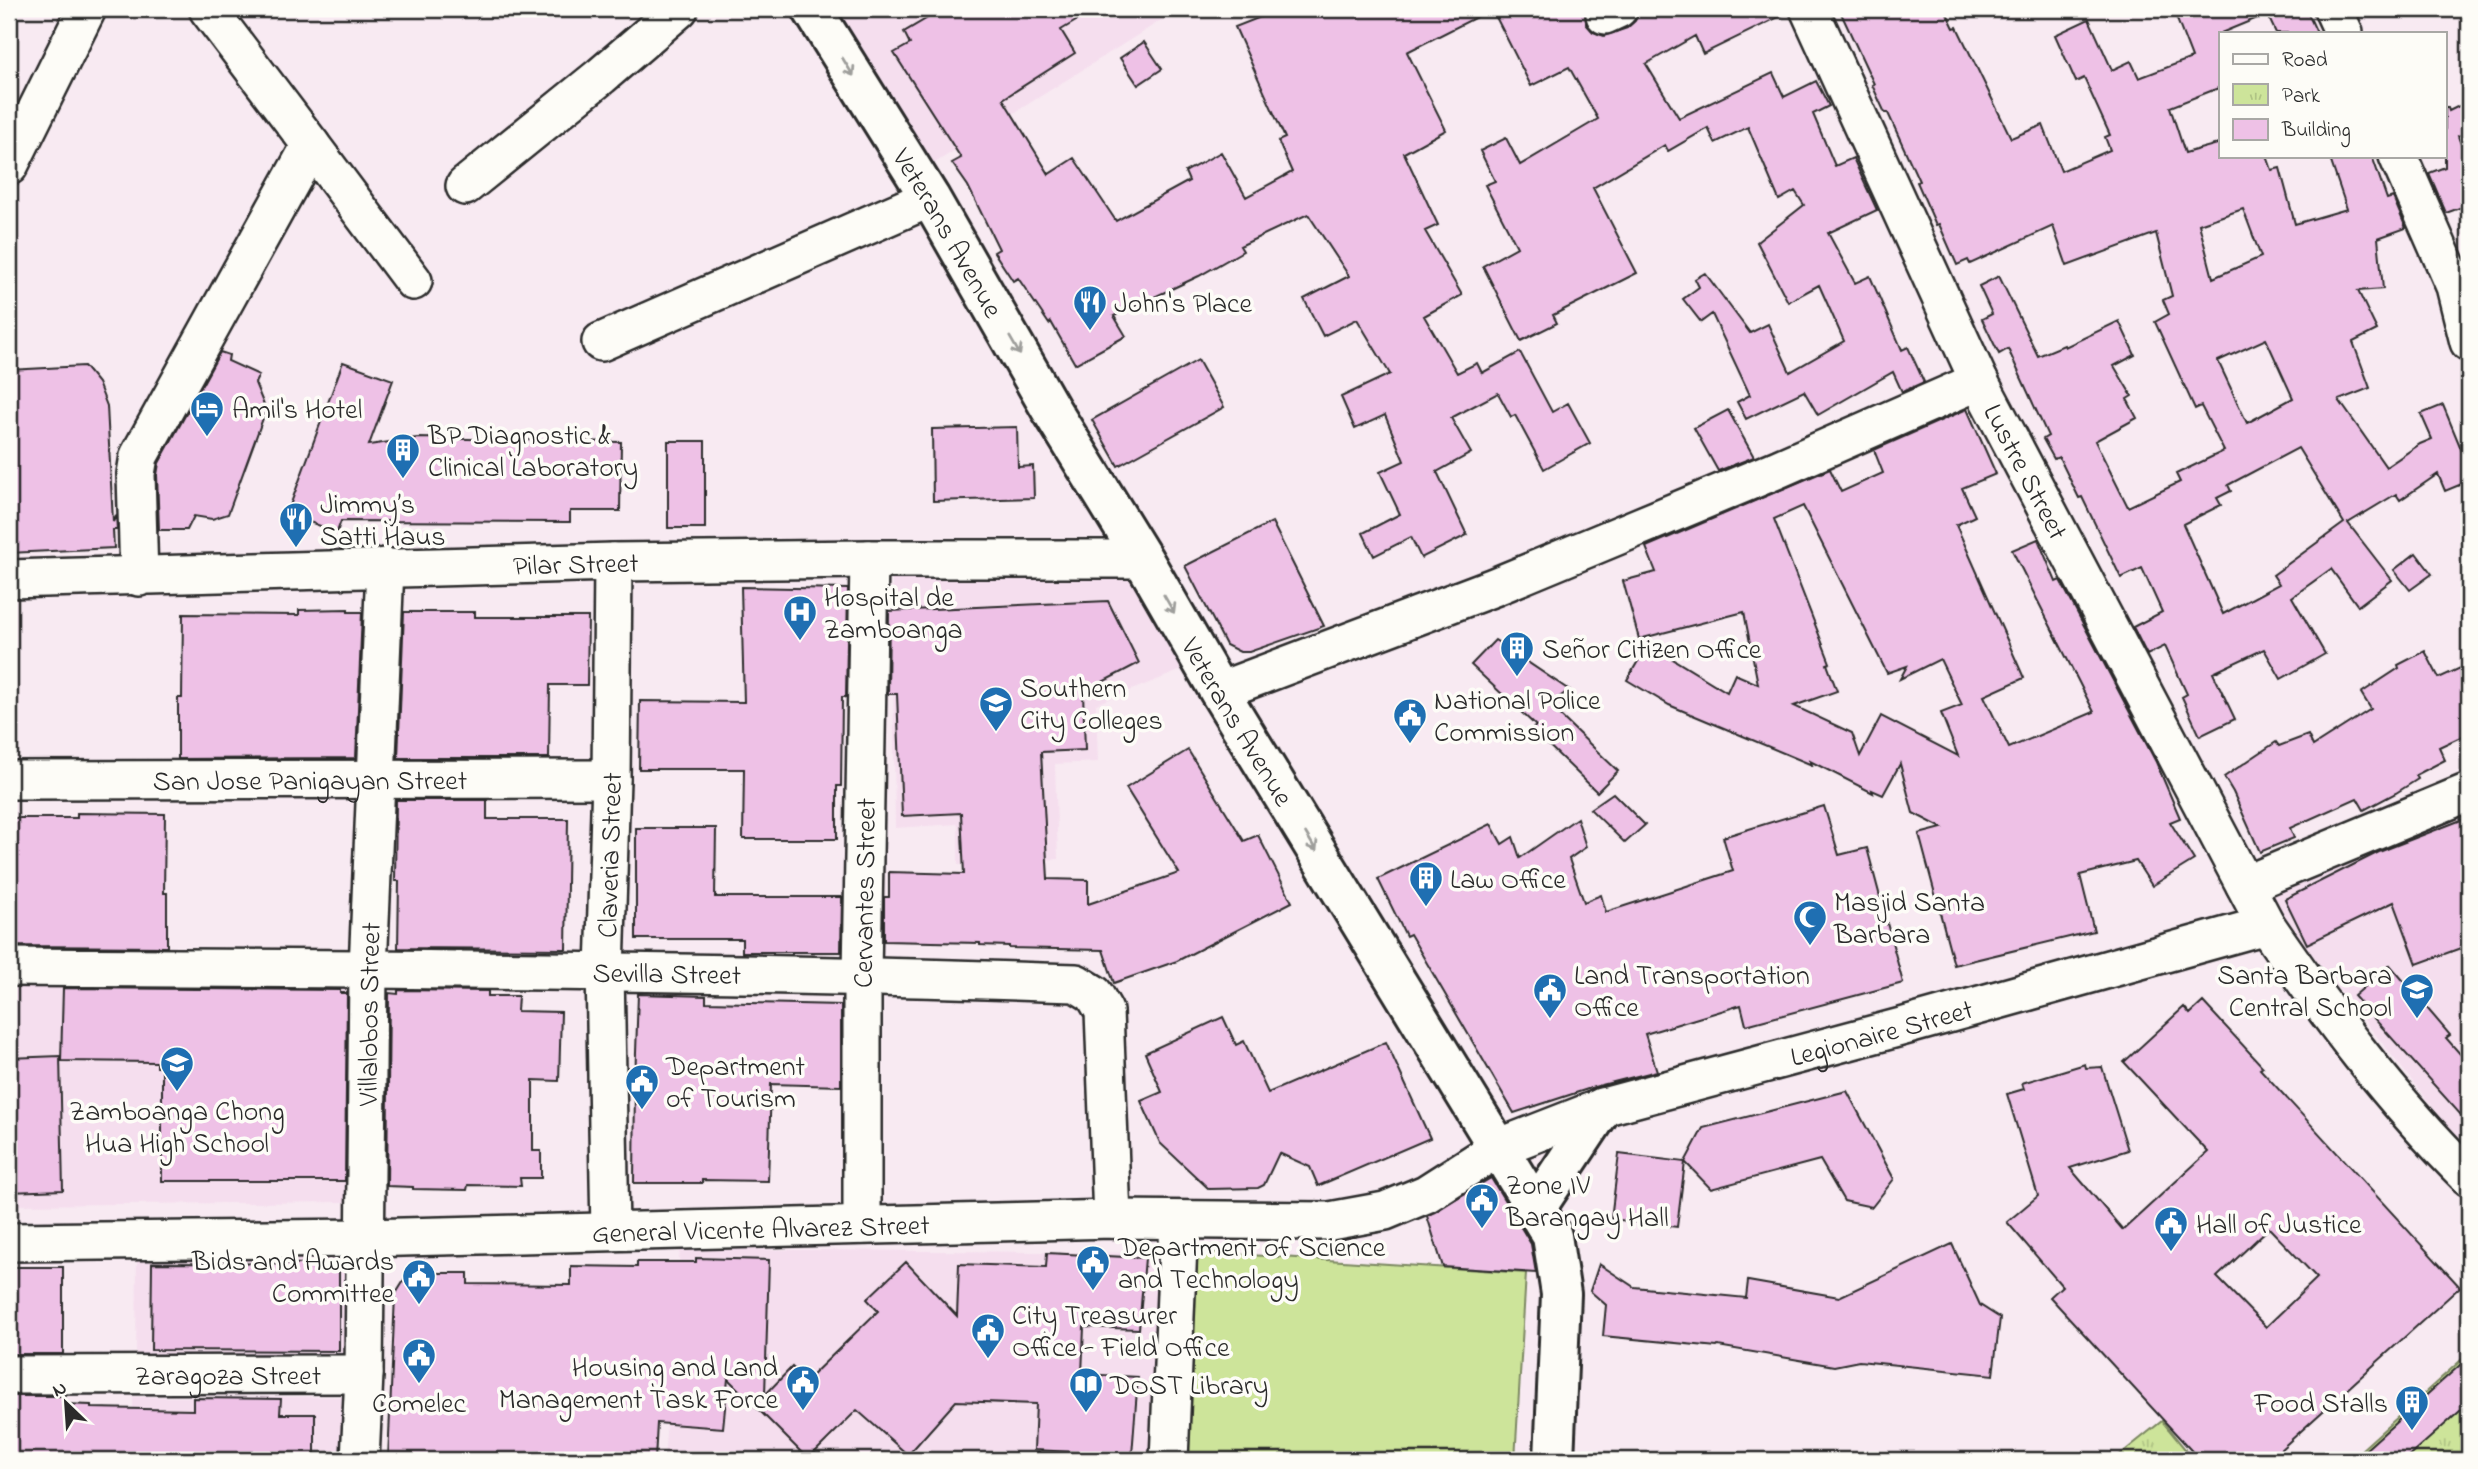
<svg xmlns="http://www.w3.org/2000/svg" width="2478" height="1469" font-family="'Indie Flower',sans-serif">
  <defs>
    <pattern id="park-tufts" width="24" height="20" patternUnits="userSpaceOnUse" patternTransform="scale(1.75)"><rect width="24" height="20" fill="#cde49a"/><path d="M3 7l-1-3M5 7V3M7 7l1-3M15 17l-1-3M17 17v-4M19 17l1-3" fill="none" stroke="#b0c485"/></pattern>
  </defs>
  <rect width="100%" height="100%" fill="#f8eaf2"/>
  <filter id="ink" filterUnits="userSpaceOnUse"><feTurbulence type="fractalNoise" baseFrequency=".0143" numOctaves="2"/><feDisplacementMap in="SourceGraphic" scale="14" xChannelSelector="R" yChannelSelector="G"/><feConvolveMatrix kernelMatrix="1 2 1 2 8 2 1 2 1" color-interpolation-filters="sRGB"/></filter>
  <g filter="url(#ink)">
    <g fill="#f5deee">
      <polygon points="830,9 1179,9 930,166"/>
      <polygon points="1124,572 1187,668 1096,704 1098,762 1055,764 1058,859 958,865 958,824 895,828 892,576"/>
      <polygon points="2469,810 2469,1153 2262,891"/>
      <polygon points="9,983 346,985 345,1202 9,1205"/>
      <polygon points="137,1249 345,1251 344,1362 136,1361"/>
      <polygon points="680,1249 1165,1253 1152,1460 664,1460"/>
      <polygon points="133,1397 342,1397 341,1460 133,1460"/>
    </g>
    <g fill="url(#park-tufts)" stroke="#7c8862" stroke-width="2">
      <polygon points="2469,1353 2469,1460 2350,1460"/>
      <polygon points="2162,1421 2194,1460 2118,1460 2117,1457"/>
    </g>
    <polygon fill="#cde49a" stroke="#7c8862" stroke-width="2" points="1190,1251 1526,1273 1515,1460 1177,1460"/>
    <g fill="#eec1e6" stroke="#2b2b2b" stroke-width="2" fill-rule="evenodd">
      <polygon points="943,9 1096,9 1061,30 1075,53 1003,99 1049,174 1074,158 1116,221 1189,181 1185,172 1221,152 1246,197 1292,172 1278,141 1285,138 1235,27 1281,9 1586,9 1586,24 1593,32 1604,36 1627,28 1635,21 1641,9 1788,9 1789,12 1703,54 1695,36 1646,64 1679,118 1773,73 1784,97 1816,81 1829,106 1813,114 1835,166 1853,158 1877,210 1828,233 1855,283 1870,276 1902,350 1908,347 1924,382 1902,392 1893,372 1818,415 1804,391 1746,419 1737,402 1750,395 1712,314 1701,322 1683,299 1699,287 1695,279 1705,273 1750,333 1768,324 1790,372 1844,341 1819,285 1788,302 1757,242 1804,205 1795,191 1779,200 1748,127 1715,143 1708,128 1668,151 1665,145 1593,188 1637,273 1553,315 1557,323 1521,341 1483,266 1517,247 1485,185 1495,181 1480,151 1506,138 1520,165 1598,119 1569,67 1531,86 1492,9 1407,52 1446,130 1404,153 1438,225 1425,231 1462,295 1424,316 1457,373 1477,363 1482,373 1520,352 1552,412 1568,403 1590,443 1544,469 1515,415 1511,417 1498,393 1451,418 1471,453 1437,472 1467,535 1421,558 1411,537 1374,556 1363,533 1400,514 1380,472 1404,461 1385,415 1355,429 1341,397 1390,374 1357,319 1323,336 1304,299 1349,276 1308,214 1240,246 1243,251 1199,276 1114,316 1126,336 1075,364 1051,322 1049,324 1018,278 1013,281 994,252 999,249 968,186 952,163 961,158 894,53 910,44 904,32"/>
      <path d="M1839,9H1945L1954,28L1957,27L2011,138L2043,125L2061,171L2110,150L2105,137L2110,135L2084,78L2076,82L2055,35L2089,19L2112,70L2131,61L2139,78L2192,58L2173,9H2306L2317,33H2276L2267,14L2221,33V87L2170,107L2185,153L2221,143V156H2267L2272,170L2280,168L2295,224L2347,209L2329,156H2372L2387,199L2393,197L2406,228L2378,238L2383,289L2358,291L2377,330L2353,342L2370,388L2339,400L2386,467L2420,444L2432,439L2421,414L2443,405L2469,468V481L2445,491L2438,474L2400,500L2396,494L2348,523L2392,580L2358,606L2331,569L2292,597L2325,654L2281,679L2264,649L2213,673L2235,719L2200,736L2182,697L2187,694L2165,646L2147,655L2133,627L2162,612L2142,568L2121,578L2082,497L2079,498L2059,457L2054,459L2043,439L2048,436L2008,349L1999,354L1982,319L1992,314L1979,286L1999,276L2038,356L2064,345L2065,347L2119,321L2135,355L2114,366L2132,396L2127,399L2137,418L2095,441L2128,507L2180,482L2176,474L2224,451L2201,406L2195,409L2155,322L2169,314L2163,300L2172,296L2156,233L2067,266L2053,226L1970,264L1968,260L1957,265L1939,224L1936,225L1917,182L1919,181L1888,113H1885L1872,85L1874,84ZM2243,209L2261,257L2213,278L2199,224ZM2266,339L2293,398L2247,423L2218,361ZM2298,448L2344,523L2273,575L2279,584L2223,614L2183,524L2221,505L2217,498L2231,491L2228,485Z"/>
      <polygon points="1144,42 1162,69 1138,85 1120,58"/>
      <polygon points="2469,101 2469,131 2458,136 2469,167 2469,187 2461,190 2465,206 2446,213 2429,173 2445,167 2445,108 2448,108 2449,111"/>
      <polygon points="220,352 229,355 228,361 259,375 255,383 266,410 228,514 212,519 194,516 187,530 159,530 157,475 159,463"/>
      <polygon points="1198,360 1224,407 1118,466 1092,420"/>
      <polygon points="343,362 393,380 369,445 417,438 621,442 620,511 570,511 570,522 341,521 337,532 287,514"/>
      <polygon points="84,366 98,383 107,406 113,522 116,515 117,530 113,530 114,548 9,553 9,370"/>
      <path d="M1967,409L1996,474L1962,488L1975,516L1956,525L2024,678L1984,696L2009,748L2094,712L2012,550L2038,539L2056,582L2060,580L2156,762L2180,818L2170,822L2194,860L2152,886L2136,861L2080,875L2094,931L1954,965L1919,834L1942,828L1913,813L1900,764L1883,795L1872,790L1873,793L1810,761L1812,765L1669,705L1627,680L1648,644L1727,692L1735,674L1758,684L1744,612L1639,639L1623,581L1656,572L1646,547L1830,469L1841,492L1883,473L1874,450ZM1803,506L1887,673L1907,666L1900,679L1940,659L1962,705L1941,713L1958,756L1881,716L1860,756L1852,733L1794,706L1837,691L1827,664L1830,663L1774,519Z"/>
      <polygon points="1728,410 1754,457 1718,471 1694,428"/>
      <polygon points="1017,427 1018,467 1033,466 1034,498 933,501 932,429"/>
      <rect x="668" y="441" width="37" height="87"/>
      <polygon points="1272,522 1324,626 1249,652 1240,652 1226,645 1185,566"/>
      <polygon points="2416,553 2432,574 2410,590 2394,570"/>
      <polygon points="741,587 848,589 846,697 842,697 841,786 837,786 837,839 743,839 744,769 639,769 640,701 744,702"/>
      <polygon points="1108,601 1139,663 1083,692 1085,750 1041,752 1048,879 1088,880 1088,904 1179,873 1126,788 1188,750 1244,841 1258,835 1292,902 1177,961 1114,983 1103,950 1009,948 1009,946 980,945 980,943 884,941 884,897 889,897 889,872 964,874 961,813 902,816 897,694 888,694 889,611"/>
      <polygon points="348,609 348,612 362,612 356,758 178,759 178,698 182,698 183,614 299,615 299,610"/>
      <polygon points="404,612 475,612 475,617 588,617 587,685 550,685 549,758 398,758"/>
      <polygon points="1495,640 1569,690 1549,705 1618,771 1597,792 1532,729 1536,726 1471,665"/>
      <polygon points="2425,651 2439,678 2469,664 2469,733 2439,747 2445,760 2416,775 2418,779 2396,793 2364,810 2357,798 2290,828 2294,838 2260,852 2233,792 2224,777 2276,742 2279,746 2308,735 2313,746 2371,709 2361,693 2399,668 2398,665"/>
      <polygon points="1613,793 1645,825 1625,843 1590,809"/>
      <polygon points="396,800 487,800 487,819 568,819 566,949 398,948 399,881 395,881"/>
      <polygon points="1824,806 1839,855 1867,848 1903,983 1746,1025 1741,1005 1645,1034 1657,1071 1594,1087 1514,1113 1410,934 1406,936 1378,879 1491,824 1502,844 1513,837 1520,858 1577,818 1586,847 1569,859 1584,902 1601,895 1606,912 1733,871 1723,837"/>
      <polygon points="77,813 165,814 164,893 167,893 167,947 9,946 9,818 77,818"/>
      <polygon points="2469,817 2469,945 2417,964 2394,902 2307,944 2285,899 2379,852"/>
      <polygon points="636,828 716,828 715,897 842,897 841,952 742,952 742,939 636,939"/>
      <polygon points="2390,965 2450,1035 2446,1038 2469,1064 2469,1124 2354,996"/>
      <polygon points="63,988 340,990 340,993 347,993 345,1181 162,1181 162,1067 157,1067 157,1062 61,1061"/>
      <polygon points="398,990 488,991 488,996 518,996 517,1011 561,1012 559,1081 533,1080 533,1151 541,1151 541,1178 520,1178 521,1186 468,1185 467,1190 413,1189 413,1187 387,1186 389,993 398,994"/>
      <polygon points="638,994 706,996 706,1002 841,1005 841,1086 771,1084 768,1181 702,1180 702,1183 634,1183 635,1082"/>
      <path d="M2203,1002L2263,1067L2260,1069L2460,1287L2269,1460H2200L2050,1297L2062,1286L2007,1222L2038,1196L2007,1094L2024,1089L2022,1083L2085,1064L2086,1068L2102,1067L2128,1150L2070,1168L2123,1230L2208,1152L2124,1062L2184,1007L2190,1014ZM2269,1228L2317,1278L2266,1327L2217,1277Z"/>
      <polygon points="1223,1017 1236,1045 1244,1041 1268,1093 1386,1042 1430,1138 1318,1186 1310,1167 1279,1153 1264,1185 1258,1188 1209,1189 1160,1143 1141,1101 1162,1092 1145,1053"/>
      <polygon points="60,1056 63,1190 9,1192 9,1058"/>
      <polygon points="1847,1091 1894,1179 1872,1207 1844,1201 1820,1160 1711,1189 1685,1162 1703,1128"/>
      <polygon points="1619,1154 1685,1162 1677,1227 1611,1219"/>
      <polygon points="1491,1178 1531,1244 1536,1273 1443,1267 1427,1216"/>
      <polygon points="1952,1244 1980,1305 2000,1318 1993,1375 1859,1361 1834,1366 1718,1346 1717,1347 1603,1336 1606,1305 1590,1291 1599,1264 1634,1287 1746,1298 1748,1281 1839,1297"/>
      <polygon points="1047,1253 1145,1258 1139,1329 1084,1327 1082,1374 1138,1377 1132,1455 1034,1450 1036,1404 956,1401 908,1455 857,1410 808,1459 728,1379 723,1428 657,1423 655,1460 388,1460 395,1295 405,1279 416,1273 468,1273 468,1284 571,1285 571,1266 637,1267 637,1262 696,1262 696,1258 769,1260 765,1395 792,1367 806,1381 878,1311 867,1299 906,1262 957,1316 959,1264 1046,1267"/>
      <polygon points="152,1263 339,1264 339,1351 151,1350"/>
      <rect x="9" y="1267" width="54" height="87"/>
      <polygon points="2469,1357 2469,1403 2405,1460 2354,1460"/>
      <polygon points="9,1396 63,1396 63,1404 91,1405 91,1408 193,1410 193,1398 281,1399 280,1414 315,1414 315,1460 9,1460"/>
    </g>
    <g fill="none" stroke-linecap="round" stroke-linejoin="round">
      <g stroke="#2b2b2b" stroke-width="42">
        <g id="minor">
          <path id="s1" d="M1809,9L1979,381L2266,925C2327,1014 2392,1101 2469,1177"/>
          <polyline points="2333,9 2344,33"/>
          <polyline points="1605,15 1618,9"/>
          <polyline points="311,145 413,281"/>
          <polyline points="2398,156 2455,286 2469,342"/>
          <polyline points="9,166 87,9"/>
          <polyline points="465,186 601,76 679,9"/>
          <polyline points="601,342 930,198"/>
          <polyline points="139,577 136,474 139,456 311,145 208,9"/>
          <path id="s2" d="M9,579L613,562L869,559H1143"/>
          <polyline points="1219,691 1494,587 1776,470 1979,381"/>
          <path id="s3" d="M9,780L611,779"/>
          <polyline points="2245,885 2469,792"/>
          <path id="s4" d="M9,967C364,969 720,970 1076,983L1094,994L1104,1011L1112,1219"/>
          <path id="s5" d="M862,1225V975L869,559"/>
          <path id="s6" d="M610,1231L605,971L611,779L613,562"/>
          <path id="s7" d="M9,1242L365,1238L1112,1219L1330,1221L1385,1211L1426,1194L1498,1148L1603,1107L1901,1027L2266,925"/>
          <path id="s8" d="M9,1375L364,1374"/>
          <path id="s9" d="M360,1460L364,1374L368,969L385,567"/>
          <polyline points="1169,1460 1179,1221"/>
        </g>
      </g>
      <g stroke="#2b2b2b" stroke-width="44">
        <g id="major">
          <path id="s10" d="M812,9L930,198L1050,408L1143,559L1219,691L1552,1236L1561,1294L1554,1460"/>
          <polyline points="1536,1208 1603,1107"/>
        </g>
      </g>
      <use href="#minor" stroke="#fdfcf7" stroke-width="37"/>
      <use href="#major" stroke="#fdfcf7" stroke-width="38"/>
    </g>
    <defs><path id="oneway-shaft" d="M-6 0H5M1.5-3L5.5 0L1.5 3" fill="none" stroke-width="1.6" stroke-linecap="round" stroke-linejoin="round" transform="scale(1.75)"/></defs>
    <g stroke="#9e9e9b">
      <use href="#oneway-shaft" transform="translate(848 67) rotate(58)"/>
      <use href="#oneway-shaft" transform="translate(1015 346) rotate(60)"/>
      <use href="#oneway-shaft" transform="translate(1169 604) rotate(60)"/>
      <use href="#oneway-shaft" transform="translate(1311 842) rotate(59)"/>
    </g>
  </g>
  <defs>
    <g id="restaurant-pin" transform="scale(1.75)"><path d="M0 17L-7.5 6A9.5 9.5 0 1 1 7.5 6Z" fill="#1f6fb2" stroke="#fdfcf7"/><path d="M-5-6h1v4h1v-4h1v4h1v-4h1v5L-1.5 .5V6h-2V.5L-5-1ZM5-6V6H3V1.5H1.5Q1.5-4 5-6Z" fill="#fff"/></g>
    <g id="hotel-pin" transform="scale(1.75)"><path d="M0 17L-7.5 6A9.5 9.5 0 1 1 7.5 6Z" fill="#1f6fb2" stroke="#fdfcf7"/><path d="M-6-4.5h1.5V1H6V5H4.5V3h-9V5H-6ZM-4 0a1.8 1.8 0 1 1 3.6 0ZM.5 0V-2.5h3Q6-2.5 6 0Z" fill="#fff"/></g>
    <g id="building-pin" transform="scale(1.75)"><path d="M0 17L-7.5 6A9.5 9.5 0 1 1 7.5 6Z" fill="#1f6fb2" stroke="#fdfcf7"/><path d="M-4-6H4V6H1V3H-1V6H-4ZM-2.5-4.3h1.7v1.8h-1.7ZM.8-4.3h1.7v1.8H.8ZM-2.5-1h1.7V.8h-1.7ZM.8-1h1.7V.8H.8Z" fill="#fff"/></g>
    <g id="hospital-pin" transform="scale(1.75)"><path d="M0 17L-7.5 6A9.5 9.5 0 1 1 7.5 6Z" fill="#1f6fb2" stroke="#fdfcf7"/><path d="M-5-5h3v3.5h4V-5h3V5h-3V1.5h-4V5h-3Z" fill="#fff"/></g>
    <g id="university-pin" transform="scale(1.75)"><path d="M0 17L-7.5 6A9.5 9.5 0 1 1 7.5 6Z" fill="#1f6fb2" stroke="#fdfcf7"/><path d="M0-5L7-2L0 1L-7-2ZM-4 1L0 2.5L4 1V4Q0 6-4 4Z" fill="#fff"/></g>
    <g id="civic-pin" transform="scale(1.75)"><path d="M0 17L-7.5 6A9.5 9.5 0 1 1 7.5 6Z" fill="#1f6fb2" stroke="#fdfcf7"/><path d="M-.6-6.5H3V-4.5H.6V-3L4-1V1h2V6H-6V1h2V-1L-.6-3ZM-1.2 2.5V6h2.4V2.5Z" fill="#fff"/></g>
    <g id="mosque-pin" transform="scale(1.75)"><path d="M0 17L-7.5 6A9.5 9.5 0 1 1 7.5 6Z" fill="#1f6fb2" stroke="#fdfcf7"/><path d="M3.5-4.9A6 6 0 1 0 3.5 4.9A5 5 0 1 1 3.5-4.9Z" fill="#fff"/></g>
    <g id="school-pin" transform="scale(1.75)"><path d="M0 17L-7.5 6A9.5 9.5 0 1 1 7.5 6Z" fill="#1f6fb2" stroke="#fdfcf7"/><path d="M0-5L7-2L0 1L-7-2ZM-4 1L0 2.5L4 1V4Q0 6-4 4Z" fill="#fff"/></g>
    <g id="library-pin" transform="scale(1.75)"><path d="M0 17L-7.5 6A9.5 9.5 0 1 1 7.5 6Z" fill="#1f6fb2" stroke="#fdfcf7"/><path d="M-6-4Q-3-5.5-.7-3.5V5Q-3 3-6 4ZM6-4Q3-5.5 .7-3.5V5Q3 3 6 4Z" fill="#fff"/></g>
  </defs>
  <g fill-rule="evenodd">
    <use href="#restaurant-pin" x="1090" y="302"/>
    <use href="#hotel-pin" x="207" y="408"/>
    <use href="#building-pin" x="403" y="450"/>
    <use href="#restaurant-pin" x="296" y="519"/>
    <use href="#hospital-pin" x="800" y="612"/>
    <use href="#building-pin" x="1517" y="648"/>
    <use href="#university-pin" x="996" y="703"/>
    <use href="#civic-pin" x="1410" y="715"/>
    <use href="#building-pin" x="1426" y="878"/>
    <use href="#mosque-pin" x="1810" y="917"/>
    <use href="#civic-pin" x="1550" y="990"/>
    <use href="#school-pin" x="2417" y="990"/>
    <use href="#school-pin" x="177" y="1063"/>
    <use href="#civic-pin" x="642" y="1081"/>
    <use href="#civic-pin" x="1482" y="1200"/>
    <use href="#civic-pin" x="2171" y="1223"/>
    <use href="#civic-pin" x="1093" y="1262"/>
    <use href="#civic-pin" x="419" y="1276"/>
    <use href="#civic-pin" x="988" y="1330"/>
    <use href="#civic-pin" x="419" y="1355"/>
    <use href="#civic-pin" x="803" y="1382"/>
    <use href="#library-pin" x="1086" y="1384"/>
    <use href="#building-pin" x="2412" y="1402"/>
  </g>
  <g text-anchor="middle" stroke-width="7" stroke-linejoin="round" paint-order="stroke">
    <g font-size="28" fill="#2b2b2b" stroke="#fdfcf7">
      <text dy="10" stroke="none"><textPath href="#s10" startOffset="262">Veterans Avenue</textPath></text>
      <text dy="10" stroke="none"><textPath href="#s1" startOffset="511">Lustre Street</textPath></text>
      <text dy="10" stroke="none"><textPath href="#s2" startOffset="567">Pilar Street</textPath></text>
      <text dy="10" stroke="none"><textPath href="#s10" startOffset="830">Veterans Avenue</textPath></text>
      <text dy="10" stroke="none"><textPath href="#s3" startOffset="301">San Jose Panigayan Street</textPath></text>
      <text dy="10" stroke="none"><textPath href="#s6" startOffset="376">Claveria Street</textPath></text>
      <text dy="10" stroke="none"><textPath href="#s5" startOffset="332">Cervantes Street</textPath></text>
      <text dy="10" stroke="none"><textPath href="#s4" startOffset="658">Sevilla Street</textPath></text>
      <text dy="10" stroke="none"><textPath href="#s9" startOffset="446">Villalobos Street</textPath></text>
      <text dy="10" stroke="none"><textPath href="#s7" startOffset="1908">Legionaire Street</textPath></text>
      <text dy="10" stroke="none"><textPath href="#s7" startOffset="752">General Vicente Alvarez Street</textPath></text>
      <text dy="10" stroke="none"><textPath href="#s8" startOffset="219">Zaragoza Street</textPath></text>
    </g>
    <g font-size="28" fill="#2b2b2b" stroke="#fdfcf7" text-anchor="start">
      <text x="1114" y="312">John's Place</text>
      <text x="232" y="418">Amil's Hotel</text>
      <text x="428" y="444">BP Diagnostic &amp;<tspan x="428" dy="32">Clinical Laboratory</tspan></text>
      <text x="320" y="513">Jimmy’s<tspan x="320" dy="32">Satti Haus</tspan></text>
      <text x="824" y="606">Hospital de<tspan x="824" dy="32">Zamboanga</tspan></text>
      <text x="1542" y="658">Señor Citizen Office</text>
      <text x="1020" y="697">Southern<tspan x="1020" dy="32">City Colleges</tspan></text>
      <text x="1434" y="709">National Police<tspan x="1434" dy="32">Commission</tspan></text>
      <text x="1450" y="888">Law Office</text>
      <text x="1834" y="911">Masjid Santa<tspan x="1834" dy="32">Barbara</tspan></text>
      <text x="1574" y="984">Land Transportation<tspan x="1574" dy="32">Office</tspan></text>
      <text x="2392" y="984" text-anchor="end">Santa Barbara<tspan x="2392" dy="32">Central School</tspan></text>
      <text x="666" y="1075">Department<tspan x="666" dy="32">of Tourism</tspan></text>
      <text x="177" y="1120" text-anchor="middle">Zamboanga Chong<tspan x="177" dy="32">Hua High School</tspan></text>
      <text x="1506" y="1194">Zone IV<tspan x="1506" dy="32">Barangay Hall</tspan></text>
      <text x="2196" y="1233">Hall of Justice</text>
      <text x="1118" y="1256">Department of Science<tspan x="1118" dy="32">and Technology</tspan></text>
      <text x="394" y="1270" text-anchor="end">Bids and Awards<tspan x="394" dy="32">Committee</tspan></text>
      <text x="1012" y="1324">City Treasurer<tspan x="1012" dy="32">Office - Field Office</tspan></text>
      <text x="778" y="1376" text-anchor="end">Housing and Land<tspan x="778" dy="32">Management Task Force</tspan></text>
      <text x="1110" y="1394">DOST Library</text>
      <text x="419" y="1412" text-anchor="middle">Comelec</text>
      <text x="2388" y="1412" text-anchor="end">Food Stalls</text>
    </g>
  </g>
  <rect width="2478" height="1469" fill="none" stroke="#fdfcf7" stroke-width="35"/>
  <rect x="18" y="18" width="2443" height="1434" fill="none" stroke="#2b2b2b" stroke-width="2.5" filter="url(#ink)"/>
  <rect x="2219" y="32" width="228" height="126" fill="#fdfcf7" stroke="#a9a8a5" stroke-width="2"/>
  <rect x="2233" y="54" width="35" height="10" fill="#fdfcf7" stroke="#a9a8a5" stroke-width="2"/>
  <text x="2282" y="66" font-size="21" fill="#2b2b2b">Road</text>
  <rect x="2233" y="84" width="35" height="21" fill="url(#park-tufts)" stroke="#a9a8a5" stroke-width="2"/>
  <text x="2282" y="102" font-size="21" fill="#2b2b2b">Park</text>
  <rect x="2233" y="119" width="35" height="21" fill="#eec1e6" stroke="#a9a8a5" stroke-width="2"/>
  <text x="2282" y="136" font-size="21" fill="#2b2b2b">Building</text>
  <g transform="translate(66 1403) rotate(335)" stroke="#fdfcf7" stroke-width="5" paint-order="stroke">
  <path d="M0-5L12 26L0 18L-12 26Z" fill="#2b2b2b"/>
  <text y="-10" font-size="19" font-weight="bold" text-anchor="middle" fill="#2b2b2b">N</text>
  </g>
</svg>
